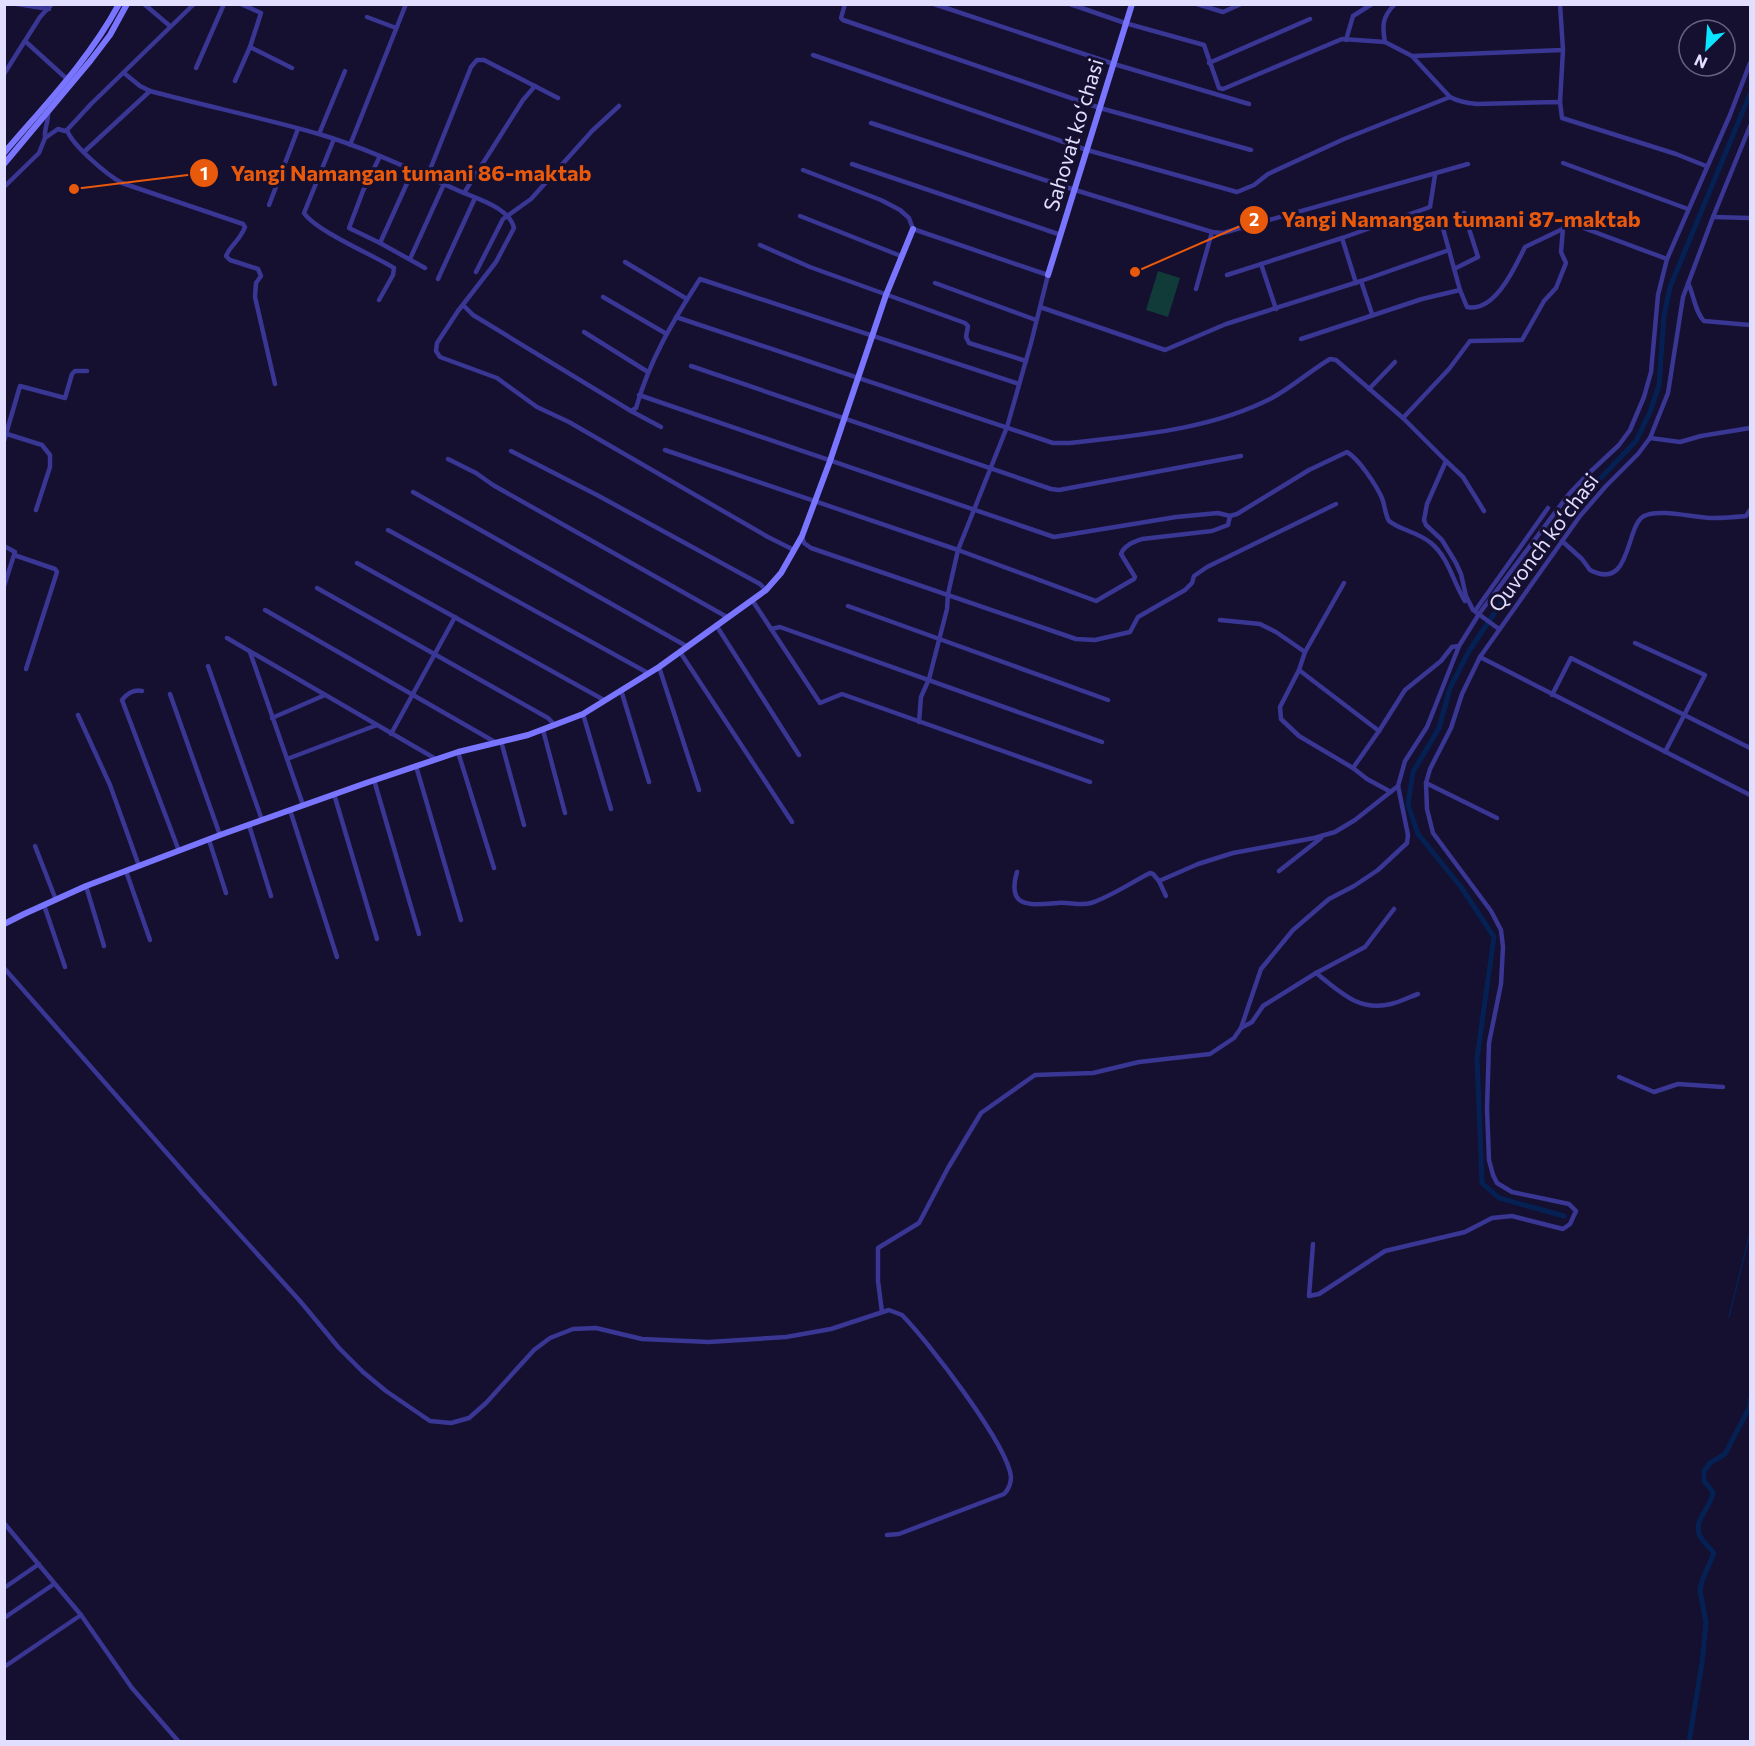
<svg xmlns="http://www.w3.org/2000/svg" width="1755" height="1746" font-family="Commissioner,sans-serif">
  <rect width="100%" height="100%" fill="#150f30"/>
  <polygon fill="#113b39" points="1158,271 1180,278 1168,317 1146,310"/>
  <g fill="none" stroke-linecap="round" stroke-linejoin="round">
    <polyline stroke="#052153" stroke-width="1.5" points="1729,1317 1750,1233"/>
    <g stroke="#052153" stroke-width="5">
      <polyline points="1564,1216 1499,1198 1482,1183 1477,1058 1494,937 1461,887 1418,834 1408,805 1413,772 1439,728 1450,688 1469,651 1518,578 1559,522 1636,441 1650,412 1659,385 1664,316 1670,287 1750,94"/>
      <path d="M1689,1742L1702,1663L1706,1623L1700,1590L1702,1581L1714,1553C1710,1548 1701,1540 1699,1534C1694,1519 1712,1506 1713,1492L1704,1481V1471L1710,1463L1725,1454L1750,1406V1400"/>
    </g>
    <g stroke="#393694" stroke-width="4.5">
      <polyline points="17,4 49,9"/>
      <polyline points="144,4 170,26"/>
      <polyline points="845,4 841,18 843,20 1100,108 1251,150"/>
      <polyline points="934,4 1114,64 1249,104"/>
      <polyline points="1070,4 1125,23 1204,45 1219,88 1223,89 1342,39 1385,42"/>
      <polyline points="1197,4 1223,12 1241,4"/>
      <path d="M1395,4C1382,17 1382,26 1385,42L1412,56L1450,97C1459,102 1467,103 1477,104L1560,102L1562,118L1676,154L1706,166"/>
      <polyline points="1560,4 1563,50 1560,102"/>
      <polyline points="367,17 396,28"/>
      <polyline points="1346,40 1353,16 1372,4"/>
      <polyline points="25,41 67,79"/>
      <polyline points="250,47 292,68"/>
      <polyline points="813,55 1087,150 1237,192 1254,185 1268,174 1344,139 1450,97"/>
      <polyline points="1413,56 1563,50"/>
      <polyline points="1209,63 1310,19"/>
      <polyline points="196,68 224,4"/>
      <path d="M124,73L140,86L150,91C206,106 263,118 319,134C366,148 410,169 455,189C473,198 509,206 514,228L496,262L458,311L437,343L436,351L440,357L497,378L537,407L569,422L768,537L794,550"/>
      <polyline points="4,74 40,17 52,4"/>
      <polyline points="235,81 250,47 261,13 241,4"/>
      <polyline points="871,123 1075,190 1212,232 1223,233 1468,164"/>
      <path d="M67,130C72,145 107,175 122,183L243,224L245,227C239,242 231,244 226,256L230,260L258,269L261,276L256,283L255,297L275,384"/>
      <polyline points="67,130 91,104 194,4"/>
      <polyline points="319,134 345,71"/>
      <path d="M45,138C44,128 49,121 48,112"/>
      <path d="M334,139L304,213C316,231 373,255 394,268L393,275L379,300"/>
      <polyline points="350,145 406,4"/>
      <polyline points="85,151 150,91"/>
      <polyline points="380,156 363,191 349,228 380,243"/>
      <polyline points="1563,163 1688,209"/>
      <polyline points="852,164 1061,235"/>
      <polyline points="413,170 380,243 425,268"/>
      <polyline points="803,170 881,200 900,210 909,218 913,229 1048,275 1031,343 1007,427 958,550 948,594 947,609 929,679 921,697 919,722"/>
      <polyline points="427,177 471,67 477,60 484,60 558,98"/>
      <polyline points="4,187 39,153 45,138 58,129 65,131 67,130"/>
      <polyline points="464,193 523,100 535,86"/>
      <polyline points="269,205 298,129"/>
      <polyline points="800,216 901,256"/>
      <polyline points="1713,217 1750,218"/>
      <path d="M1442,225L1460,290L1467,307C1495,313 1515,267 1525,247L1573,224L1667,259"/>
      <polyline points="1342,238 1356,283"/>
      <polyline points="760,245 810,267 965,323 968,326 966,337 969,343 1026,361"/>
      <polyline points="410,259 444,184"/>
      <polyline points="625,262 687,299"/>
      <polyline points="1261,264 1276,309"/>
      <polyline points="1454,269 1478,257 1464,213"/>
      <polyline points="476,272 503,219 531,199 592,131 619,106"/>
      <polyline points="1227,275 1342,238 1430,207 1435,175"/>
      <polyline points="438,279 475,198"/>
      <polyline points="1361,281 1372,314"/>
      <polyline points="935,283 1036,320"/>
      <path d="M1688,283C1694,295 1695,312 1704,321L1750,325"/>
      <polyline points="1196,289 1212,232"/>
      <polyline points="603,297 665,333"/>
      <path d="M463,305L473,315L631,411L636,408C650,359 673,321 700,279L1019,384"/>
      <polyline points="1040,307 1165,350 1226,324 1361,281 1449,250"/>
      <path d="M676,317L1053,443H1070C1138,435 1210,430 1272,398C1292,387 1310,371 1330,359L1336,360L1403,418L1446,461L1427,504L1424,520L1426,525L1442,540L1456,563L1461,574L1466,596L1473,610L1499,629"/>
      <polyline points="584,332 648,372"/>
      <polyline points="1301,339 1422,299 1460,290"/>
      <polyline points="691,366 1051,489 1059,490 1241,456"/>
      <polyline points="1369,389 1395,362"/>
      <path d="M639,395L1054,537L1176,517L1218,513L1230,516L1237,514L1309,470L1347,452C1359,459 1376,485 1382,498C1385,506 1385,514 1389,521C1400,530 1418,532 1431,543C1449,558 1453,582 1465,601"/>
      <polyline points="631,411 661,427"/>
      <polyline points="1403,418 1449,369 1470,341 1522,340 1544,301 1556,288 1566,263 1561,252 1563,228"/>
      <polyline points="7,434 42,445 50,455 50,467 36,510"/>
      <polyline points="1650,438 1680,442 1701,436 1750,428"/>
      <polyline points="4,441 20,386 65,398 72,374 75,371 87,371"/>
      <path d="M665,450L958,550L1096,601L1134,579L1135,577L1121,554C1124,545 1134,542 1142,539L1212,531L1228,525L1230,516"/>
      <polyline points="511,451 597,495 760,584 766,590"/>
      <polyline points="448,459 476,473 493,485 727,617"/>
      <polyline points="1446,461 1463,477 1484,511"/>
      <polyline points="413,492 688,647"/>
      <polyline points="388,530 648,673"/>
      <polyline points="802,536 804,543 811,548 1076,639 1095,640 1130,632 1138,617 1185,590 1192,583 1194,576 1207,567 1336,504"/>
      <path d="M1562,541L1582,559L1590,570C1632,592 1625,526 1644,516C1659,508 1695,518 1714,518C1725,518 1736,517 1746,516L1750,510"/>
      <polyline points="4,546 15,552 4,586"/>
      <polyline points="14,555 55,569 57,572 26,669"/>
      <polyline points="357,563 604,700"/>
      <polyline points="317,588 548,718 555,725"/>
      <polyline points="752,600 820,703 842,694 1090,782"/>
      <polyline points="848,606 1108,700"/>
      <polyline points="265,610 495,742"/>
      <polyline points="1475,611 1548,508"/>
      <polyline points="1220,620 1260,624 1276,632 1305,652 1299,670 1379,731 1353,768 1367,779 1391,792"/>
      <polyline points="716,625 799,755"/>
      <polyline points="771,629 780,627 1102,742"/>
      <polyline points="227,638 436,759"/>
      <polyline points="1635,643 1705,675 1665,752"/>
      <polyline points="250,652 303,805"/>
      <polyline points="680,652 792,822"/>
      <polyline points="1305,652 1344,583"/>
      <polyline points="1480,657 1750,795"/>
      <polyline points="208,666 262,820"/>
      <polyline points="659,667 699,790"/>
      <polyline points="1299,670 1280,707 1281,719 1299,736 1353,768"/>
      <polyline points="621,690 649,782"/>
      <path d="M142,691C134,689 126,694 122,700L179,851"/>
      <polyline points="170,694 220,835"/>
      <polyline points="1552,695 1571,658 1750,748"/>
      <polyline points="583,714 611,809"/>
      <polyline points="78,715 110,785 139,866"/>
      <polyline points="272,718 325,695"/>
      <polyline points="543,730 565,813"/>
      <polyline points="1379,731 1405,690 1441,661 1452,647 1459,646"/>
      <polyline points="391,734 455,617"/>
      <polyline points="501,741 524,825"/>
      <polyline points="458,752 494,868"/>
      <polyline points="287,759 377,725"/>
      <polyline points="416,766 461,920"/>
      <polyline points="374,780 419,934"/>
      <polyline points="1426,783 1497,818"/>
      <polyline points="334,794 377,939"/>
      <polyline points="290,810 337,957"/>
      <polyline points="249,825 271,896"/>
      <polyline points="209,840 226,893"/>
      <polyline points="35,846 56,900"/>
      <polyline points="126,871 150,940"/>
      <polyline points="1279,871 1321,838"/>
      <path d="M1017,872C1006,909 1031,905 1058,903C1069,902 1081,906 1091,903C1110,897 1132,882 1150,873L1153,874L1159,881L1198,864L1233,853L1314,838L1335,832L1355,820L1398,786L1405,761L1427,727L1459,646L1479,614L1569,494L1587,475L1619,445L1630,430L1644,397L1651,372L1658,295L1667,259L1730,115L1750,63"/>
      <polyline points="1159,881 1166,896"/>
      <polyline points="86,886 104,946"/>
      <polyline points="44,905 65,967"/>
      <path d="M4,968L202,1193L300,1301L339,1348L363,1372L386,1391L430,1421L451,1423L469,1418L486,1403L534,1350L550,1338L573,1329L596,1328L642,1339L709,1342L786,1337L831,1329L889,1310L902,1315C927,1340 1008,1445 1011,1477C1011,1484 1009,1489 1004,1494L899,1534L887,1535"/>
      <path d="M1316,973C1339,991 1358,1012 1391,1004C1400,1002 1409,997 1418,994"/>
      <polyline points="1241,1028 1252,1022 1263,1006 1316,973 1365,947 1394,909"/>
      <polyline points="1619,1077 1654,1092 1678,1084 1723,1087"/>
      <polyline points="1313,1244 1309,1296 1319,1294 1385,1251 1465,1232 1492,1218 1512,1216 1563,1229 1570,1224 1576,1211 1569,1204 1512,1192 1497,1183 1493,1175 1489,1160 1487,1109 1489,1043 1501,984 1503,947 1501,930 1491,911 1433,833 1427,809 1426,783 1430,769 1451,728 1462,694 1480,657 1580,516 1606,486 1638,454 1650,438 1668,393 1683,297 1713,217 1750,126"/>
      <polyline points="882,1312 878,1281 878,1248 919,1223 948,1168 981,1113 1035,1075 1093,1073 1139,1062 1210,1054 1234,1038 1241,1028 1261,969 1293,930 1329,899 1354,886 1378,870 1407,843 1408,835 1398,786"/>
      <polyline points="4,1523 81,1615 132,1688 179,1742"/>
      <polyline points="4,1588 39,1564"/>
      <polyline points="4,1618 54,1584"/>
      <polyline points="4,1667 81,1615"/>
    </g>
    <g stroke="#7975ff" stroke-width="6">
      <path d="M4,153C44,106 89,60 119,4"/>
      <polyline points="4,164 91,60 110,35 127,4"/>
      <polyline points="1048,275 1132,4"/>
      <polyline points="4,924 24,914 86,886 220,835 366,783 458,752 528,735 583,714 659,667 766,590 781,573 802,536 830,461 886,295 913,229"/>
    </g>
  </g>
  <g text-anchor="middle" stroke-width="6" stroke-linejoin="round" paint-order="stroke">
    <g font-size="21" fill="#e2deff" stroke="#150f30">
      <text transform="translate(1074 135) rotate(-73)" y="7">Sahovat koʻchasi</text>
      <text transform="translate(1544 543) rotate(-53)" y="7">Quvonch koʻchasi</text>
    </g>
  </g>
  <path fill="none" stroke="#e8590c" stroke-width="2" d="M74 189L204 173M1135 272L1254 220"/>
  <g fill="#e8590c" stroke="#150f30" stroke-width="2">
    <circle cx="74" cy="189" r="6"/>
    <circle cx="1135" cy="272" r="6"/>
    <circle cx="204" cy="173" r="15"/>
    <circle cx="1254" cy="220" r="15"/>
  </g>
  <g font-size="18" text-anchor="middle" font-weight="bold" fill="#fff">
    <text x="204" y="180">1</text>
    <text x="1254" y="226">2</text>
  </g>
  <g font-size="22" text-anchor="middle" font-weight="bold" fill="#e8590c" stroke="#150f30" stroke-width="6" stroke-linejoin="round" paint-order="stroke">
    <text x="411" y="181">Yangi Namangan tumani 86-maktab</text>
    <text x="1461" y="227">Yangi Namangan tumani 87-maktab</text>
  </g>
  <rect width="1755" height="1746" fill="none" stroke="#e2deff" stroke-width="12"/>
  <g transform="translate(1707 48) rotate(205)"><circle r="28" fill="#150f30" stroke="#676283" stroke-width="1.5"/>
  <path d="M0-4.5L10 22L0 15L-10 22Z" fill="#0ae6ff"/>
  <text y="-9" font-size="16" font-weight="bold" text-anchor="middle" fill="#e2deff">N</text>
  </g>
</svg>
